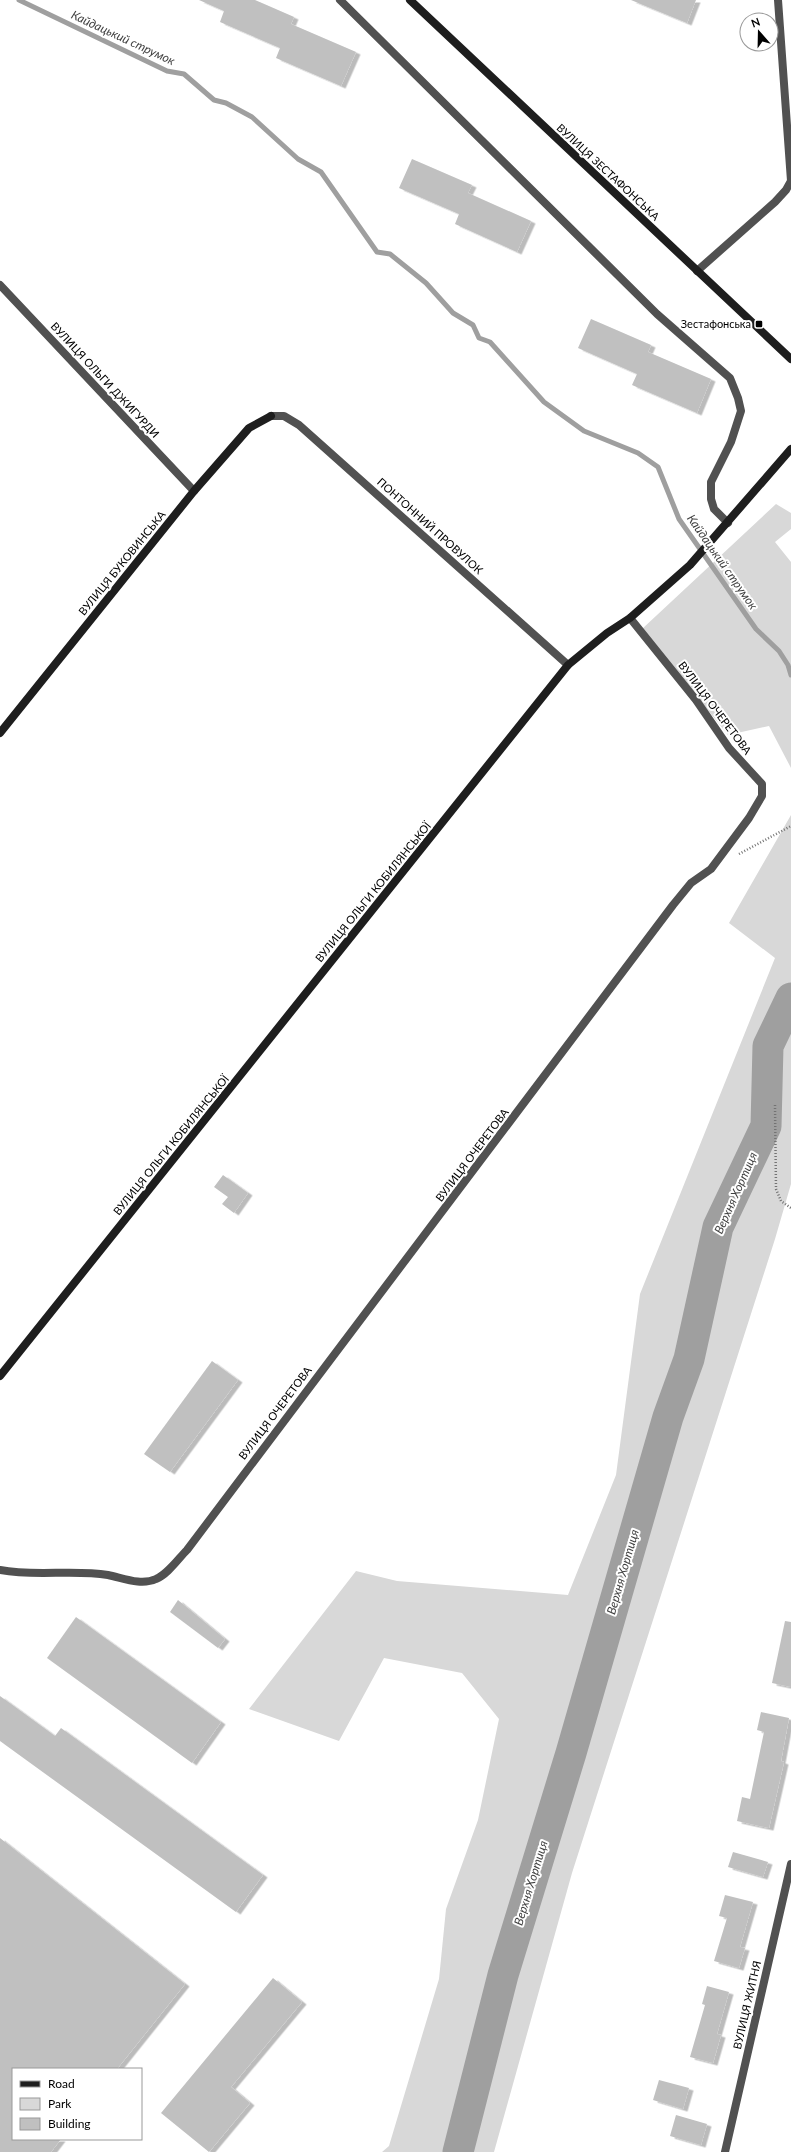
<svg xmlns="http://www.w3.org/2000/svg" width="791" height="2152" font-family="Lato,sans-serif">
  <defs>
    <filter id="shadow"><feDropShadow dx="4.5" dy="2.5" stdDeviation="0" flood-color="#0004"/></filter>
  </defs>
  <rect width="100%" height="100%" fill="#fff"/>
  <g fill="#d8d8d8">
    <polygon points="776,504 791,513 791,529 775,542 791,562 791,768 769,726 728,735 642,629"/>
    <polygon points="791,815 791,1184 775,1239 572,1873 494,2152 382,2152 389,2146 439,1979 446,1909 478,1820 499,1719 462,1673 384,1658 339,1741 249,1709 356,1571 397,1581 568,1595 616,1475 640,1294 775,958 729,923"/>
  </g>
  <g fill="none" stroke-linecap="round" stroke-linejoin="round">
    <polyline stroke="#9f9f9f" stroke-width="5" points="19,0 167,71 184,74 214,100 226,103 252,117 298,159 321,172 377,252 390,254 426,283 453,313 473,325 479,338 490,342 544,402 584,431 638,453 658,467 679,519 756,629 779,651 788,665 791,675"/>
    <polyline stroke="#9f9f9f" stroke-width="31" points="458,2152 503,1975 571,1753 668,1417 689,1359 718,1227 766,1126 768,1046 791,998"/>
  </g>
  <g fill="#c0c0c0" filter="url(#shadow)">
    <polygon points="199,0 255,0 294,17 291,24 356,52 341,86 276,58 280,48 220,22 224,11"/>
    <polygon points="631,0 696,0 687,23"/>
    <polygon points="412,159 472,185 468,193 531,221 517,252 455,224 459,214 399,188"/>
    <polygon points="591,319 651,345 648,352 711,379 697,413 632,385 637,374 578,348"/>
    <polygon points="223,1175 248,1193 234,1213 222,1204 228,1197 214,1187"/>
    <polygon points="212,1361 238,1380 170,1472 144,1454"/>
    <polygon points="178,1600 225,1639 218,1648 170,1612"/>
    <polygon points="76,1617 221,1722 192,1763 47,1658"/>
    <polygon points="785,1621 791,1622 791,1687 772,1683"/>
    <polygon points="0,1696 55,1736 61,1728 263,1875 236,1912 0,1741"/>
    <polygon points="761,1712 789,1718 781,1761 784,1762 769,1828 737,1821 742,1797 750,1799 764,1732 757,1730"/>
    <polygon points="0,1838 185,1984 117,2069 13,2069 13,2139 61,2139 51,2152 0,2152"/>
    <polygon points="733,1852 768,1862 763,1877 728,1867"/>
    <polygon points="725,1895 753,1902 740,1947 745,1948 739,1968 714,1961 727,1918 719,1916"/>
    <polygon points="273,1978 302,2002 231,2087 250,2103 209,2152 161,2113"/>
    <polygon points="707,1986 729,1992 717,2034 721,2035 713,2063 690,2057 705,2005 702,2004"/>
    <polygon points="659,2080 689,2088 683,2109 653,2100"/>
    <polygon points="676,2115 707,2124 701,2145 670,2136"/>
  </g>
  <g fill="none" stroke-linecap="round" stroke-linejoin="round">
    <g stroke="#737373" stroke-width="2.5" stroke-dasharray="1 2" stroke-linecap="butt">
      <polyline points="739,854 791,826"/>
      <polyline points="775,1105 776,1189 781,1201 791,1208"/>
    </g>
    <g stroke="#515151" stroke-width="8">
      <polyline points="340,0 657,314 730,378 738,398 741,411 731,442 711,482 711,499 714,509 728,523"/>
      <polyline points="697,271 775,202 786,190 791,181 778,0"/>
    </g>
    <g stroke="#515151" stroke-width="8">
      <polyline points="0,285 194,491"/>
      <polyline points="271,416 284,416 299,425 568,665"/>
      <path d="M0,1570C36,1577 72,1569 108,1575C123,1578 141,1586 156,1579C168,1574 178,1559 187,1550L673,905L691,883L711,869L749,818L762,796V784L729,748L696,700L630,618"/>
      <polyline points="725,2152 791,1864"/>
    </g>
    <g stroke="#1e1e1e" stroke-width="8">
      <polyline points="410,0 791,359"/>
      <polyline points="0,733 194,491 249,428 271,416"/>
      <polyline points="0,1376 568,665 607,633 630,618 690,565 791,449"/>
    </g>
  </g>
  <rect fill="#000" stroke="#fff" stroke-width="1.5" x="755" y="320" width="8" height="8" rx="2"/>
  <g text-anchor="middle" stroke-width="4" stroke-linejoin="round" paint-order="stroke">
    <g font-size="11" fill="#000" stroke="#fff">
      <text transform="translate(608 172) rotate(43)" y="4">ВУЛИЦЯ ЗЕСТАФОНСЬКА</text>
      <text transform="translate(105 380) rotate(47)" y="4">ВУЛИЦЯ ОЛЬГИ ДЖИГУРДИ</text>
      <text transform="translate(430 526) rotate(42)" y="4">ПОНТОННИЙ ПРОВУЛОК</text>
      <text transform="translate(122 563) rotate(-51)" y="4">ВУЛИЦЯ БУКОВИНСЬКА</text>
      <text transform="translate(715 708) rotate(53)" y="4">ВУЛИЦЯ ОЧЕРЕТОВА</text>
      <text transform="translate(373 892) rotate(-51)" y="4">ВУЛИЦЯ ОЛЬГИ КОБИЛЯНСЬКОЇ</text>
      <text transform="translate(171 1145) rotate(-51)" y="4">ВУЛИЦЯ ОЛЬГИ КОБИЛЯНСЬКОЇ</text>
      <text transform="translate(472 1155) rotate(-53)" y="4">ВУЛИЦЯ ОЧЕРЕТОВА</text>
      <text transform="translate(275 1413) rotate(-53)" y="4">ВУЛИЦЯ ОЧЕРЕТОВА</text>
      <text transform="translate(747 2005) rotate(-77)" y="4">ВУЛИЦЯ ЖИТНЯ</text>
    </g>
    <g font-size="11" fill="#000" stroke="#fff" text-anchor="end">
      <text x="751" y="328">Зестафонська</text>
    </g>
    <g font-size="12" font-style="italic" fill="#404040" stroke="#fff">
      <text transform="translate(123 38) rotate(25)" y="4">Кайдацький струмок</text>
      <text transform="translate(722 562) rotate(55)" y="4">Кайдацький струмок</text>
      <text transform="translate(736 1193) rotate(-66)" y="4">Верхня Хортиця</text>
      <text transform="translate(623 1572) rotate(-74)" y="4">Верхня Хортиця</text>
      <text transform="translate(531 1883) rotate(-73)" y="4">Верхня Хортиця</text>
    </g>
  </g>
  <rect x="12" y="2068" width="130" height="72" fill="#ffffff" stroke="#999999"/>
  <rect x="20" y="2081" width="20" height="6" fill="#1e1e1e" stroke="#999999"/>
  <text x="48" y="2088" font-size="12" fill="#000000">Road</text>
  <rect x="20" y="2098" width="20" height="12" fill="#d8d8d8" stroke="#999999"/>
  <text x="48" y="2108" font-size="12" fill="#000000">Park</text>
  <rect x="20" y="2118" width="20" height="12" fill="#c0c0c0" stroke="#999999"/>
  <text x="48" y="2128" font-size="12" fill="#000000">Building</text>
  <g transform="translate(759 32) rotate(340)"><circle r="19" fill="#ffffff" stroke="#999999"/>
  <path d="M0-3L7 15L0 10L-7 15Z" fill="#000000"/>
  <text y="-6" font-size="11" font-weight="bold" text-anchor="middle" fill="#000000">N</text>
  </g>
</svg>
